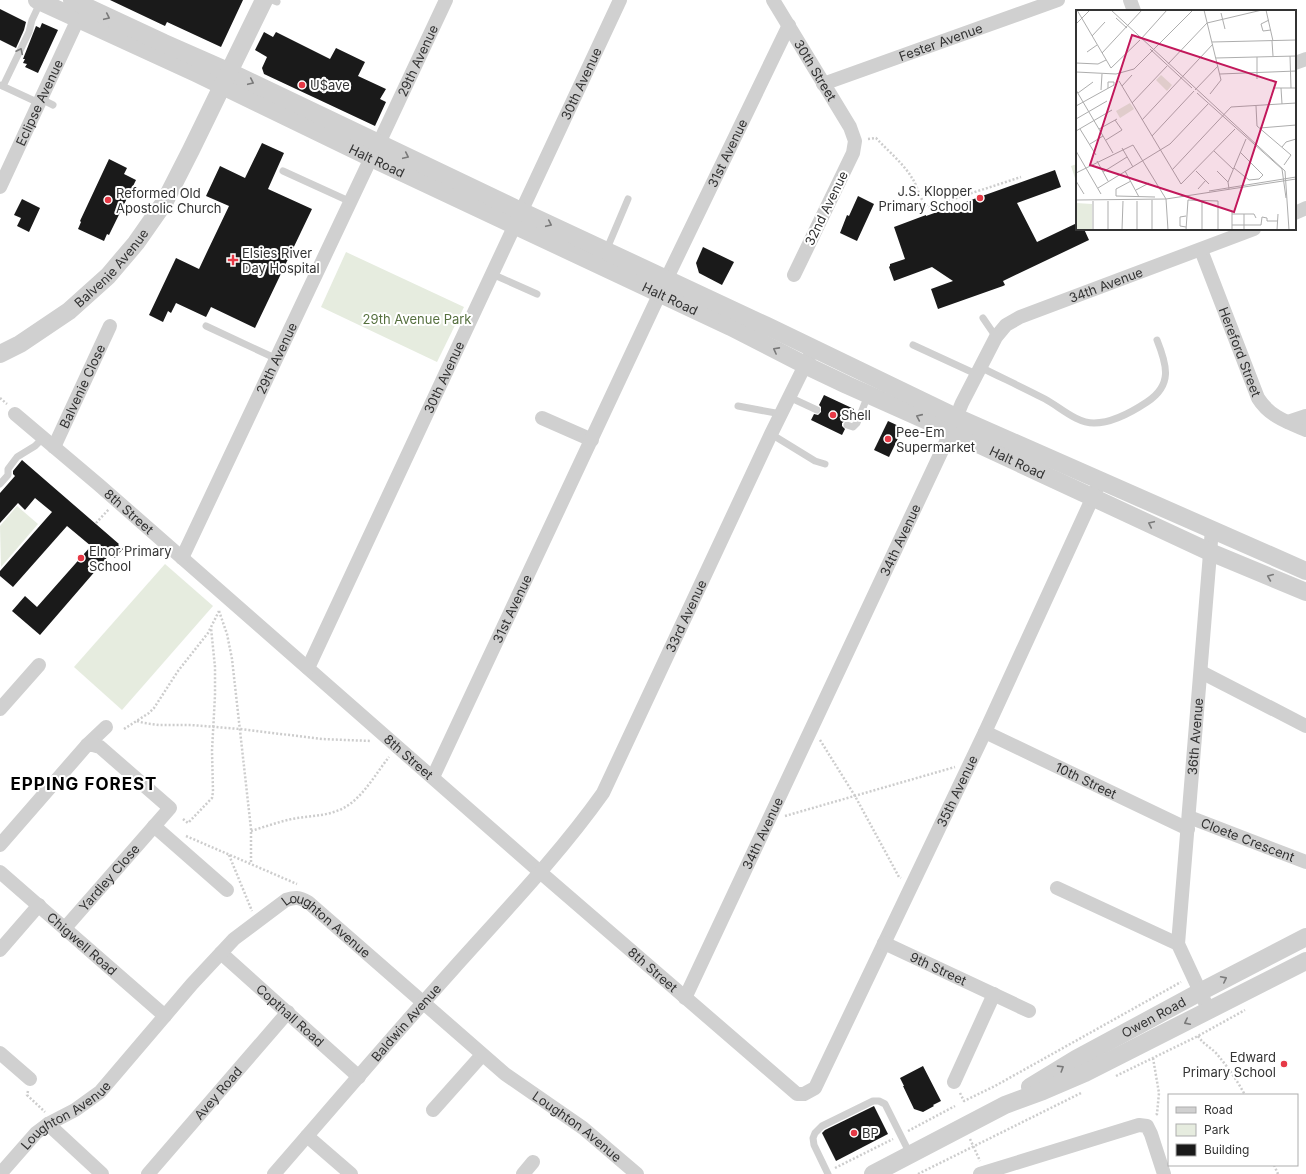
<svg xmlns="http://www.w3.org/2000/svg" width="1306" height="1174" font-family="Inter,sans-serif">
  <rect width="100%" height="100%" fill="#fff"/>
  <g fill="#e6ecdf">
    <polygon points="1077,164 1077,184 1071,166"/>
    <polygon points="346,252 464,307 437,362 321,307"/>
    <polygon points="17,506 38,524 1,567 0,526"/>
    <polygon points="165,564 213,606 122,710 74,667"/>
  </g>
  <g fill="#1a1a1a">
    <polygon points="110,0 243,0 221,47 167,22 165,26"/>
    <polygon points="0,9 26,22 24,30 16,48 0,40"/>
    <polygon points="42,23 58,30 38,73 25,67 27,64 23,63 25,59 23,59 36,26 40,28"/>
    <polygon points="264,32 273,37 276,32 330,59 336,48 365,62 358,76 386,89 380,99 386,102 375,126 264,74 262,68 267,57 255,50"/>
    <polygon points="262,143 284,153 268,189 312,209 255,328 211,307 206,317 176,303 171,313 168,311 163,322 149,315 176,258 199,269 207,252 229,206 206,196 220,166 245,178"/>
    <polygon points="109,159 127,168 124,174 136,180 109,235 107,234 104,241 78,229 81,222 80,221"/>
    <polygon points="1055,170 1061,187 1017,203 1037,242 1077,223 1077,229 1084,229 1089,240 1003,281 1005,285 1003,286 938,309 931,289 953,281 932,267 894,281 889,267 890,266 890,264 905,259 894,227 926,215 926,216"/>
    <polygon points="858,196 874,204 857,241 840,233 847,215 849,216"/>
    <polygon points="22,199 40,208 29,232 17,226 21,218 14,215"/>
    <polygon points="703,247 734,262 722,285 699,273 696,263"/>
    <polygon points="824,395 854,409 849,420 846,420 842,423 842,426 845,429 842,435 811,420 814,414 818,415 821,412 821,407 819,405"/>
    <polygon points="888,421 903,428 889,457 874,450"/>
    <polygon points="22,460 119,544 118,545 123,549 115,558 110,554 40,635 12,611 25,596 37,607 91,546 67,526 13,587 0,576 0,571 52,512 35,498 25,510 18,503 0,523 0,493 15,476 13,474 13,471"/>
    <polygon points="923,1066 941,1101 933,1105 934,1106 923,1112 914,1109 903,1086 904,1086 900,1078"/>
    <polygon points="874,1106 888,1134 836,1161 822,1133 825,1130"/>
  </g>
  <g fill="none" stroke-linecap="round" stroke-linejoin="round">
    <g stroke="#cdcdcd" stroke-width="2.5" stroke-dasharray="2 2" stroke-linecap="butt">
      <path d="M868,139L876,138C888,151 903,163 912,178C918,186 920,203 929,207L1021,177"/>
      <polyline points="0,398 7,404"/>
      <polyline points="96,523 109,509"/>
      <polyline points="219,611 227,634 232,659 251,829 251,864"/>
      <polyline points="137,721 144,723 159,725 191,725 240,729 322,739 371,741"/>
      <polyline points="124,729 149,713 154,708 178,671 208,633 219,611"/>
      <polyline points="820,740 855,796 899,877 901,878"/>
      <polyline points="785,816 955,767"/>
      <polyline points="183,819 188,823 212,798 213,792 212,751 215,695 215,667 211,628"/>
      <path d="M251,831C264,827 278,822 292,819C312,815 332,817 350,804C366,792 377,772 389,757"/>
      <polyline points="186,836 297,884"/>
      <polyline points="229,855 252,911"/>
      <path d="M1198,1036C1204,1045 1209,1046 1216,1053C1227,1066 1237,1080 1245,1095"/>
      <polyline points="1153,1058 1159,1093 1157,1114 1155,1116"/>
      <polyline points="1116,1076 1198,1036 1245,1010"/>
      <polyline points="28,1091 27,1095 45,1112"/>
      <polyline points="960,1093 964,1101 995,1086 1181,982"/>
      <polyline points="908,1131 955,1106"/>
      <polyline points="970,1139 980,1161"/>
      <polyline points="1274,1165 1278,1174"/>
      <polyline points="835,1168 893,1139"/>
      <polyline points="918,1174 1081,1093"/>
    </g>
    <g stroke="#d0d0d0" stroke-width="7">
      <polyline points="272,0 277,2"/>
      <polyline points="0,85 39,103"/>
      <polyline points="3,86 29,32 32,20 40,3"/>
      <polyline points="41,99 53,105"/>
      <polyline points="283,171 351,202"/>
      <polyline points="606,251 628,199"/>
      <polyline points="492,274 537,294"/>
      <polyline points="983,318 996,337"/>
      <polyline points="206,326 277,359"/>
      <polyline points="913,345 976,374"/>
      <path d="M980,367C1002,378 1024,388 1045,399C1060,407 1076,423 1094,423C1113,423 1132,412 1147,402C1173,385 1167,365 1157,340"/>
      <polyline points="789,397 817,410"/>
      <polyline points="738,406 781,414"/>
      <polyline points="847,425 853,427 857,423 868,395"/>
      <polyline points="771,434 815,461 825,464"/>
      <polyline points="0,484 8,475 8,469 17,457 35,446 43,438"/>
      <polyline points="828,1174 814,1145 813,1138 815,1133 822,1126 873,1101 879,1101 885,1104 910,1154"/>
    </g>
    <g stroke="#d0d0d0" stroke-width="14">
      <path id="s1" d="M773,0L850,127L855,141L853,153L794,275"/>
      <polyline points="1130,0 1134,11"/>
      <polyline points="1295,63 1306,59"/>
      <path id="s2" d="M823,84L1058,0"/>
      <path id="s3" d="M379,143L446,0"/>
      <path id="s4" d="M0,187L78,19"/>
      <polyline points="1295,213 1306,208"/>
      <path id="s5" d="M1201,250L1258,398C1269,416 1287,422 1306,430"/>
      <path id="s6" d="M666,280L789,25"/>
      <path id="s7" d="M15,414L99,485L540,872L797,1094H804L815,1088L985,732L1097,488"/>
      <polyline points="542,418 592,440"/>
      <polyline points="1288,422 1306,416"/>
      <path id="s8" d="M54,447L110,326"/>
      <path id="s9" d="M182,558L371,158"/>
      <path id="s10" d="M308,668L620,0"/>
      <polyline points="1201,672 1306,726"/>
      <polyline points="0,709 39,665"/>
      <path id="s11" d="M985,732L1188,829"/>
      <path id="s12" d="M433,777L660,293"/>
      <path id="s13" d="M1189,817L1306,862"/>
      <polyline points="154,826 227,890"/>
      <polyline points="0,845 87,745 106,727"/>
      <path id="s14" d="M0,872L165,1016"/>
      <polyline points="1057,888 1178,944"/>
      <path id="s15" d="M65,928L170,808L100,747L93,745H87"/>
      <path id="s16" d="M884,943L1029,1011"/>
      <polyline points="0,950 39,905"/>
      <path id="s17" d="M221,953L359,1077"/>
      <path id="s18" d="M685,998L945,444L962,403L996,337L1006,325L1020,317L1254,229"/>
      <path id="s19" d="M1209,1011L1178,944L1212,529"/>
      <polyline points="0,1053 30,1079"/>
      <polyline points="954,1082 994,994"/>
      <polyline points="433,1110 482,1055"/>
      <polyline points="48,1124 102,1174"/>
      <polyline points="307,1136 351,1174"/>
      <path id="s20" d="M0,1174L36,1133L48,1124L75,1110L100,1092L192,984L234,939L286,900C295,897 299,897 308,902L505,1074L583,1128L637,1174"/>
      <path id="s21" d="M148,1174L288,1012"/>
      <path id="s22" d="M274,1174C334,1105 393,1036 454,968C505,911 559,855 603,793L771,434L813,349"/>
      <polyline points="523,1174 533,1162"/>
      <polyline points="980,1174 1139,1125 1147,1126 1151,1134 1164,1174"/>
    </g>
    <g stroke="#d0d0d0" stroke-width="18">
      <path id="s23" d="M37,0L196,73L371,158L731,327L805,365L847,385L950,431L1210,552L1306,592"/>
      <polyline points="72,0 164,43 230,72 521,211 767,326 956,417 1306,571"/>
      <path id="s24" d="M0,354L20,344L69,311L108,276L136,243L164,203L191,150L264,0"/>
      <path id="s25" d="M1030,1087L1076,1059L1200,992L1306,937"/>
      <polyline points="873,1174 1005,1105 1043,1091 1085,1073 1306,961"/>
    </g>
  </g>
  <defs><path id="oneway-chevron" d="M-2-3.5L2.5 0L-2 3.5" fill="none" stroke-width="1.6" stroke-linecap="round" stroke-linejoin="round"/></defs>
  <g stroke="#7a7a7a">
    <use href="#oneway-chevron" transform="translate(107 17) rotate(25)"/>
    <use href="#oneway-chevron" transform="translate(20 51) rotate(-64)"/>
    <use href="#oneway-chevron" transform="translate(251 82) rotate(25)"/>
    <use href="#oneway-chevron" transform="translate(406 156) rotate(25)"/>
    <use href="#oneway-chevron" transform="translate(549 224) rotate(25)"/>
    <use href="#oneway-chevron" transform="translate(776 350) rotate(-152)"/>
    <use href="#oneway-chevron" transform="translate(919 417) rotate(-156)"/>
    <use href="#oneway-chevron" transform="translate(1151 524) rotate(-155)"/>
    <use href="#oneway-chevron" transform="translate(1270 577) rotate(-157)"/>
    <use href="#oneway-chevron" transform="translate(1224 979) rotate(-27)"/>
    <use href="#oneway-chevron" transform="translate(1187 1022) rotate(153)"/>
    <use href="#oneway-chevron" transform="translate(1061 1068) rotate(-32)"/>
  </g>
  <g fill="#e63946" stroke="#fff" stroke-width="1.5">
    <circle cx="302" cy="85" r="4"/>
    <circle cx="980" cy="198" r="4"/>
    <circle cx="108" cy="200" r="4"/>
    <path d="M231 254h4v4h4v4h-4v4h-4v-4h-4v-4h4z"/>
    <circle cx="833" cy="415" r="4"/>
    <circle cx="888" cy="439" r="4"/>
    <circle cx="81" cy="558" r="4"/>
    <circle cx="1284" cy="1064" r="4"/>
    <circle cx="854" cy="1133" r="4"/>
  </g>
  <g text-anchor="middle" stroke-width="4" stroke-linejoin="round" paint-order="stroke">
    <g font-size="13" fill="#333" stroke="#fff">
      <text dy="5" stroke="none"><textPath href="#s2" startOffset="125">Fester Avenue</textPath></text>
      <text dy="5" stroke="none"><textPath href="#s3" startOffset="91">29th Avenue</textPath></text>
      <text dy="5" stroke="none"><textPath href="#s1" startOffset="82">30th Street</textPath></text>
      <text dy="5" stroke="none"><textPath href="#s10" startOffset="645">30th Avenue</textPath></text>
      <text dy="5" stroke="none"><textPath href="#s4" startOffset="93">Eclipse Avenue</textPath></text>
      <text dy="5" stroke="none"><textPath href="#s6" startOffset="141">31st Avenue</textPath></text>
      <text dy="5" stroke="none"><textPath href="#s23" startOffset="376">Halt Road</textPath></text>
      <text transform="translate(826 208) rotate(-64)" y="5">32nd Avenue</text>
      <text dy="5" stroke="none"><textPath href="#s24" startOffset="142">Balvenie Avenue</textPath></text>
      <text dy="5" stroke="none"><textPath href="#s18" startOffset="854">34th Avenue</textPath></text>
      <text dy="5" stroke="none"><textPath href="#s23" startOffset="700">Halt Road</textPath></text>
      <text dy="5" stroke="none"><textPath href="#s5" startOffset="109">Hereford Street</textPath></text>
      <text dy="5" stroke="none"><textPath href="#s9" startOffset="221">29th Avenue</textPath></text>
      <text dy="5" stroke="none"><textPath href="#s10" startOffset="321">30th Avenue</textPath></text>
      <text dy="5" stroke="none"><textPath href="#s8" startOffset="67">Balvenie Close</textPath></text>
      <text dy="5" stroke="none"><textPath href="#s23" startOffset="1084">Halt Road</textPath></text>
      <text dy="5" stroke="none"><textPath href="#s7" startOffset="150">8th Street</textPath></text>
      <text dy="5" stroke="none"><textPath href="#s18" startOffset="506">34th Avenue</textPath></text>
      <text dy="5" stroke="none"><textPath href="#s12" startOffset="186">31st Avenue</textPath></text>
      <text dy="5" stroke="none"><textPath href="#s22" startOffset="699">33rd Avenue</textPath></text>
      <text dy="5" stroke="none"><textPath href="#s19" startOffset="282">36th Avenue</textPath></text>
      <text dy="5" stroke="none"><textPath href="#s7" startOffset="522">8th Street</textPath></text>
      <text dy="5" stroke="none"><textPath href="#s11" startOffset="112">10th Street</textPath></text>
      <text dy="5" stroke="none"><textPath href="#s7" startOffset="1385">35th Avenue</textPath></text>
      <text dy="5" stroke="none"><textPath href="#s18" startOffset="182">34th Avenue</textPath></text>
      <text dy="5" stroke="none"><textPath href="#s13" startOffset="63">Cloete Crescent</textPath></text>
      <text dy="5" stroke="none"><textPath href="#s15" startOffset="67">Yardley Close</textPath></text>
      <text dy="5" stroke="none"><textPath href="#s20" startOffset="449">Loughton Avenue</textPath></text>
      <text dy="5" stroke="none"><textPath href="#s14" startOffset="109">Chigwell Road</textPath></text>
      <text dy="5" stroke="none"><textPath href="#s16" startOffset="60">9th Street</textPath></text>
      <text dy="5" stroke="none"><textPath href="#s7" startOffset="846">8th Street</textPath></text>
      <text dy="5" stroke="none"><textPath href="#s17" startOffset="93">Copthall Road</textPath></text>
      <text dy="5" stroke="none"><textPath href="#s25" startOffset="142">Owen Road</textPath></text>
      <text dy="5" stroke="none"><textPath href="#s22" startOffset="201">Baldwin Avenue</textPath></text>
      <text dy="5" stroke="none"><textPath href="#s21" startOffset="107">Avey Road</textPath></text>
      <text dy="5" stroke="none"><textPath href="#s20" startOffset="89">Loughton Avenue</textPath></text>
      <text dy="5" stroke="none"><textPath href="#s20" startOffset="773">Loughton Avenue</textPath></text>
    </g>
    <g font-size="13" fill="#333" stroke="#fff" text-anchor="start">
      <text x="310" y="90">U$ave</text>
      <text x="972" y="196" text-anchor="end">J.S. Klopper<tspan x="972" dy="15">Primary School</tspan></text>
      <text x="116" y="198">Reformed Old<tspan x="116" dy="15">Apostolic Church</tspan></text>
      <text x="242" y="258">Elsies River<tspan x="242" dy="15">Day Hospital</tspan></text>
      <text x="841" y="420">Shell</text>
      <text x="896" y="437">Pee-Em<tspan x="896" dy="15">Supermarket</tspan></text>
      <text x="89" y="556">Elnor Primary<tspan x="89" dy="15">School</tspan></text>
      <text x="1276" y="1062" text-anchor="end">Edward<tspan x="1276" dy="15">Primary School</tspan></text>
      <text x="862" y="1138">BP</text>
    </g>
    <g font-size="13" fill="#56703f" stroke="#fff">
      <text x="417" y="324">29th Avenue Park</text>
    </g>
    <g font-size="17" font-weight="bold" letter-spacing="1" fill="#000" stroke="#fff">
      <text x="84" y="790">EPPING FOREST</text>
    </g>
  </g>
  <g transform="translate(1076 10)">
    <rect width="220" height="220" fill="#fff"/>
    <path d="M85,65L96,75L91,81L80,70ZM54,93L58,99L44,108L40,101ZM0,193L16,194V220H0Z" fill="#e6ecdf"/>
    <path fill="none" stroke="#adadad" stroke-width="1" d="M1,0L35,58L64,30M35,0L209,161L213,220M128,0L145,70L134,84M190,0L197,31M145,3L149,19M40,8L51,18M193,10L185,14L187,21L195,20M0,14L14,0M16,26L29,12M65,29L91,0M196,31L197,46M136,32L220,30M74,39L116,78M11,42L21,35M26,43L66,0M214,46L215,78M181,47V69M140,48L220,46M0,53L22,54L30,50M92,54L131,13L186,0M0,62L40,64L58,59L117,0M144,64L220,61M43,71L105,174L159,119M46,76L56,65M197,78H220M205,78L206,94M0,80L37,143M25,80L26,64M119,80L142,56M2,83L17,72M121,83L206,159L210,188M56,93L91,56M0,96L38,75V72H32V78M180,96L181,116L215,145L208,155M0,109L31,91M66,110L137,34M184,118L220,115M4,119L20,145M23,119L41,109M0,121L36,100M76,126L118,81M30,130L46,120L39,110M14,134L27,126M206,137L210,132L220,129M46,138L57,157M0,141L25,184M138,141L157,159M21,151L32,171M158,158L173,170L183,169L187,165L164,142M96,160L155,97L220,93M49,161L63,187M120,161L133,174M141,161L152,172M27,162L51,147M0,163L57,135L90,189L92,220M0,171L8,184M55,171L40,179V186L79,187M22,178L94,134L132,94M122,179L130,170M153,179L152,172L170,129M60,180L73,173M133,181L220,167M0,190L90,189L220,169M156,204H178L180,208M156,215H185L186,207L191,208V211H202M110,217L104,216V207L110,206M17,220V191M32,220V191M46,220L47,191M61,220V191M76,220V190M110,220L112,190L142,191V220M126,220V190M156,220V201M168,220V204M201,220L202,204"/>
    <path fill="#c2185b" fill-opacity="0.15" stroke="#c2185b" stroke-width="2" d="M56,25L200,72L158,202L14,155Z"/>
    <rect width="220" height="220" fill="none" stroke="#333" stroke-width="2"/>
  </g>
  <rect x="1168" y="1094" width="130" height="72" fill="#ffffff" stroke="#adadad"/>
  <rect x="1176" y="1107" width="20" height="6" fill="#d0d0d0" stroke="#adadad"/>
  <text x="1204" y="1114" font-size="12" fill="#333333">Road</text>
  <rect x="1176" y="1124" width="20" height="12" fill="#e6ecdf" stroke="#adadad"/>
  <text x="1204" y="1134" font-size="12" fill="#333333">Park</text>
  <rect x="1176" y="1144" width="20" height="12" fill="#1a1a1a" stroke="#adadad"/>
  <text x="1204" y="1154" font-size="12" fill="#333333">Building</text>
</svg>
